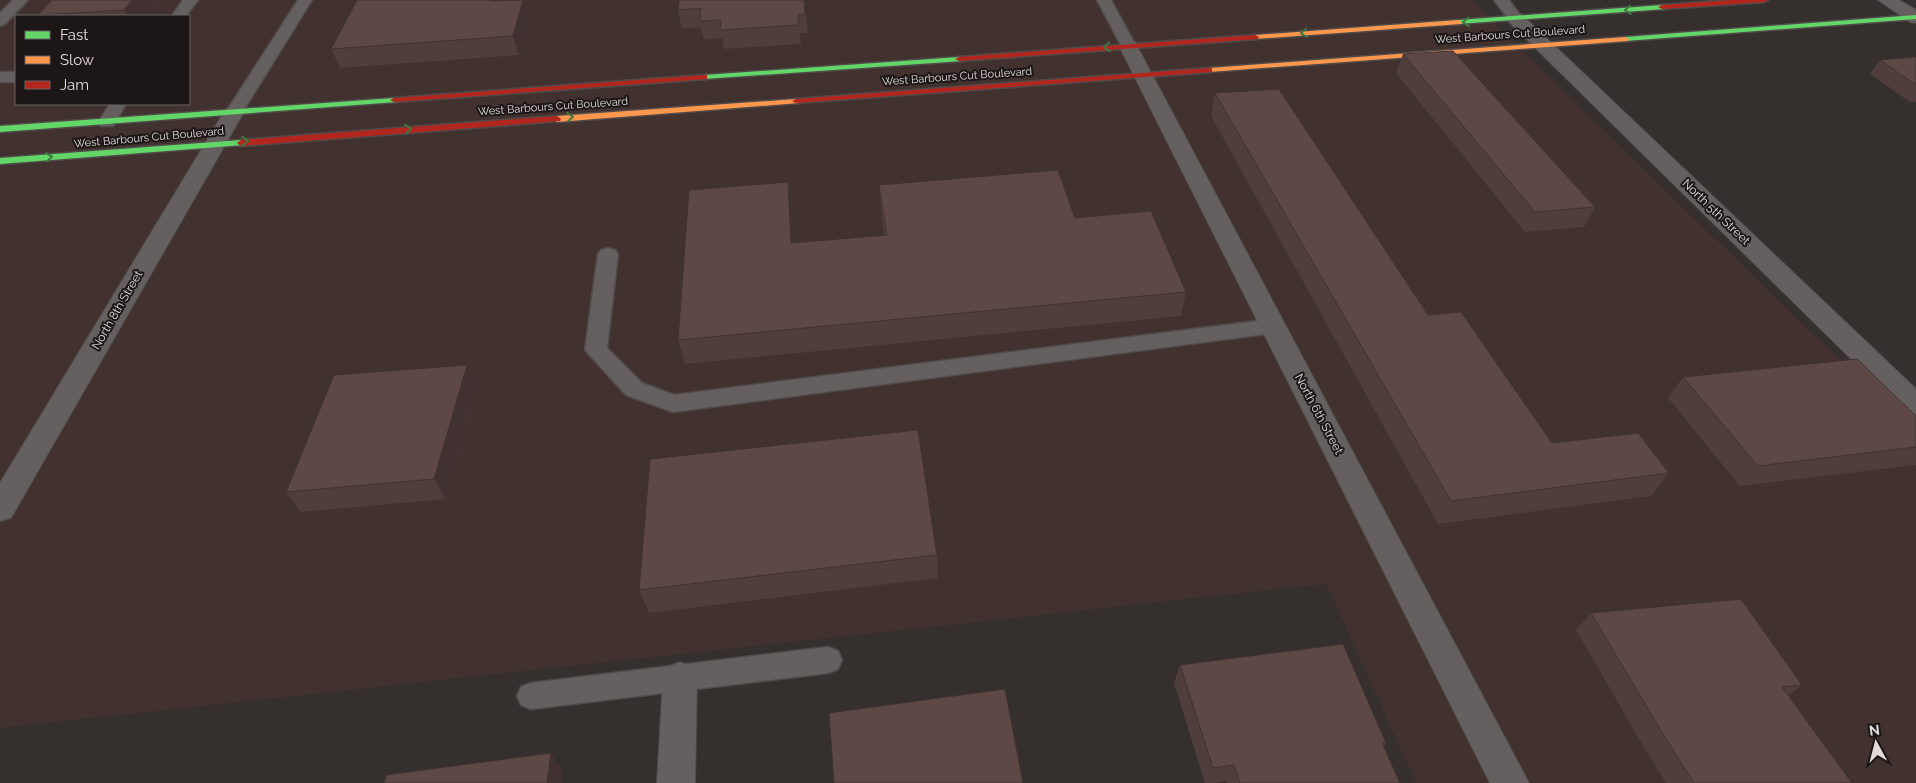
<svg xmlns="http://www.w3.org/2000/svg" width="1916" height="783" font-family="Raleway,sans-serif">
  <rect width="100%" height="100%" fill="#352f2e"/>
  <path fill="#41312f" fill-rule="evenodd" d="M0,0H1471L1916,435V783H1416L1326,584L0,728ZM16,16H189V104H16Z"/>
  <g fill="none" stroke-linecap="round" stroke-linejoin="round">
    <g stroke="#504b4a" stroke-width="3">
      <g id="lane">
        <polygon points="13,0 28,0 5,24 0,26 0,13"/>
        <polygon points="183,0 198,0 186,16 172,16"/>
        <polygon points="298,0 312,0 240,116 228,116 226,112"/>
        <polygon points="1097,0 1111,0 1136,46 1133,49 1123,49"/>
        <polygon points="1494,0 1509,0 1522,18 1520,21 1510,21"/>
        <rect x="0" y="72" width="16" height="10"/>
        <polygon points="110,104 126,104 113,126 101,126 98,122"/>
        <polygon points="608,248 615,250 618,254 607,348 642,383 674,395 1273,319 1280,321 1284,326 1280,331 1273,333 673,412 626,395 585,350 598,254 601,250"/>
        <polygon points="828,647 838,651 842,660 838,669 828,673 531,709 521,705 517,696 521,687 531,683"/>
      </g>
    </g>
    <g stroke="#504b4a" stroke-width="2">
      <g id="street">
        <polygon points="1878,0 1899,0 1916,10 1916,23 1910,22"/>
        <polygon points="1515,13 1521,14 1916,389 1916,416 1906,413 1509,22 1506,18 1509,14"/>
        <polygon points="1128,40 1135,42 1137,46 1529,783 1490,783 1119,46 1121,42"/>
        <polygon points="234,106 241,108 244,112 11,518 0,521 0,483 224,112 227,108"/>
        <polygon points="680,662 692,667 697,678 695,783 657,783 663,678 668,667"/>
      </g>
    </g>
    <g stroke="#504b4a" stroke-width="3">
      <g id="fast">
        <polygon points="1662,5 1665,5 1665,9 1458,24 1454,22 1458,20"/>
        <polygon points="1916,15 1916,19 1625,41 1621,39 1625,37"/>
        <polygon points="959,57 963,59 962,61 704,79 700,77 704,75"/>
        <polygon points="394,98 398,100 397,102 0,132 0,126"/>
        <polygon points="241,140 245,143 244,145 0,164 0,158"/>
      </g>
    </g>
    <g stroke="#504b4a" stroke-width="3">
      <g id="slow">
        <polygon points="1458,20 1462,22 1461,24 1255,39 1251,37 1255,35"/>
        <polygon points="1625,37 1629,39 1628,41 1209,72 1205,70 1209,68"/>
        <polygon points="796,99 800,101 799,103 557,122 553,119 557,116"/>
      </g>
    </g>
    <g stroke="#504b4a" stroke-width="3">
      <g id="jam">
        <polygon points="1732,0 1768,0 1764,2 1662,9 1658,7 1662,5"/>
        <polygon points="1255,35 1259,37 1258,39 959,61 955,59 959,57"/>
        <polygon points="1209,68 1212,68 1212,72 796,103 792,101 796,99"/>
        <polygon points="704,75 707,75 707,79 394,102 390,100 394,98"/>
        <polygon points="557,116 561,119 560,121 241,146 237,143 241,140"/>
      </g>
    </g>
    <use href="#lane" fill="#65605f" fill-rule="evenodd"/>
    <use href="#street" fill="#65605f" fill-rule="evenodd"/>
    <use href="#fast" fill="#63d668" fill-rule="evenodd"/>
    <use href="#slow" fill="#ff974d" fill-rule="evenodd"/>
    <use href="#jam" fill="#b3261e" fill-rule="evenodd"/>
  </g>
  <g fill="#503e3c">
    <polygon points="52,0 159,0 146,16 39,16 38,15"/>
    <polygon points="804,0 808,33 800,33 801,44 724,49 722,38 704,40 701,27 682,29 678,10"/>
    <polygon points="530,17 519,55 340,68 331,49"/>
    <polygon points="1403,54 1595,207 1584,227 1525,232 1396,73"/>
    <polygon points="1916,57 1916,102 1910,102 1870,74 1880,60"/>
    <polygon points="1215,93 1552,443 1669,473 1651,496 1438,524 1211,116"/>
    <polygon points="788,182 792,206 794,243 884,235 881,209 879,185 1075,218 1186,292 1181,316 685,364 678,340"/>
    <polygon points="1683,377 1916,416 1916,465 1740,486 1668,398"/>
    <polygon points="477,385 446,499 301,512 286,492"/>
    <polygon points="937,555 938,578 649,613 639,590"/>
    <polygon points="1591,613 1802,685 1788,696 1852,783 1666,783 1645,749 1576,630"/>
    <polygon points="1180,665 1386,743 1384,746 1400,783 1227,783 1226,781 1213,783 1205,783 1174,683"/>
  </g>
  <g fill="#413231">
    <polygon points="132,0 159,0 146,16 128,16 124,10"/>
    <polygon points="523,0 524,0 530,17 519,55 513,36"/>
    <polygon points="788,182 792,206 795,267 791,243"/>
    <polygon points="467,365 477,385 446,499 434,479"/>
    <polygon points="551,753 562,770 561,783 547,783"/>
  </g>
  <g fill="#5d4846" stroke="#413231">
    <polygon points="52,0 132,0 124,10 38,15"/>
    <polygon points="357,0 490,0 490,1 523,0 513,36 331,49"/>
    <polygon points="679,0 804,0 805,14 798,15 799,25 720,30 721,20 700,21 701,8 678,10"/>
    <polygon points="1453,51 1595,207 1535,212 1403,54"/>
    <polygon points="1916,57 1916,85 1880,60"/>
    <polygon points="1279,89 1428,315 1461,312 1552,443 1638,433 1669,473 1451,501 1215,93"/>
    <polygon points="1058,170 1075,218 1151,211 1186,292 678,340 689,190 788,182 791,243 887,235 879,185"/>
    <polygon points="1857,359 1916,416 1916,447 1758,466 1683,377"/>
    <polygon points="467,365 434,479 286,492 334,375"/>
    <polygon points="918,430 937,555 639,590 650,459"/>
    <polygon points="1741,599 1802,685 1782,687 1852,783 1694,783 1663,734 1591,613"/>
    <polygon points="1343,644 1386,743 1382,743 1400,783 1240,783 1234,765 1213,768 1180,665"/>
    <polygon points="1005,689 1023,783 834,783 829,713"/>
    <polygon points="551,753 547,783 384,783 386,775"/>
  </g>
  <defs><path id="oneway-chevron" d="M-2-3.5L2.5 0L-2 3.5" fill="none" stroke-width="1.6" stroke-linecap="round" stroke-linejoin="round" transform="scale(1.25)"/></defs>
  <g stroke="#40763f">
    <use href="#oneway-chevron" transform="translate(1628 10) rotate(176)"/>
    <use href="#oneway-chevron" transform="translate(1466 22) rotate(176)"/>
    <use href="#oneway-chevron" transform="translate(1304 33) rotate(176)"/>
    <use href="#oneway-chevron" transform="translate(1107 47) rotate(176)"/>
    <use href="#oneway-chevron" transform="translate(570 117) rotate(-4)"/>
    <use href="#oneway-chevron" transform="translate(408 129) rotate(-4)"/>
    <use href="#oneway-chevron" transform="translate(245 141) rotate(-4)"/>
    <use href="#oneway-chevron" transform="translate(49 157) rotate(-5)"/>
  </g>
  <g text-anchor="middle" stroke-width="4" stroke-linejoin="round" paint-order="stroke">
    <g font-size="11" fill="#e3dbda" stroke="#1c1616">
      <text transform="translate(1510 34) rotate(-4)" y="4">West Barbours Cut Boulevard</text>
      <text transform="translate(957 76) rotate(-4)" y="4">West Barbours Cut Boulevard</text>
      <text transform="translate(553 106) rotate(-4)" y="4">West Barbours Cut Boulevard</text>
      <text transform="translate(149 137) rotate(-5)" y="4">West Barbours Cut Boulevard</text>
    </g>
    <g font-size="12" fill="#e3dbda" stroke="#1c1616">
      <text transform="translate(1716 212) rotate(44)" y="4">North 5th Street</text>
      <text transform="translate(117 310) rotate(-60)" y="4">North 8th Street</text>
      <text transform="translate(1319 414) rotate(62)" y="4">North 6th Street</text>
    </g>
  </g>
  <rect x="15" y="15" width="175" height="90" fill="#1c1616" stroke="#6c6564"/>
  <rect x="25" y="31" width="25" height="8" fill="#63d668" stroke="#6c6564"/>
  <text x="60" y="40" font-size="15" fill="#e3dbda">Fast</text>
  <rect x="25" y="56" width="25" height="8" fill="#ff974d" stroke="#6c6564"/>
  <text x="60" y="65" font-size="15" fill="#e3dbda">Slow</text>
  <rect x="25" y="81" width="25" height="8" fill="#b3261e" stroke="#6c6564"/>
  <text x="60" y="90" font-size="15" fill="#e3dbda">Jam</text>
  <g transform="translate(1876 743) rotate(353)" stroke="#1c1616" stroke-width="4" paint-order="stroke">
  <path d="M0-4L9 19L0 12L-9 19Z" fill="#e3dbda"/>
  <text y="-8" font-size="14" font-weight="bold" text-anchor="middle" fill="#e3dbda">N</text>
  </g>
</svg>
